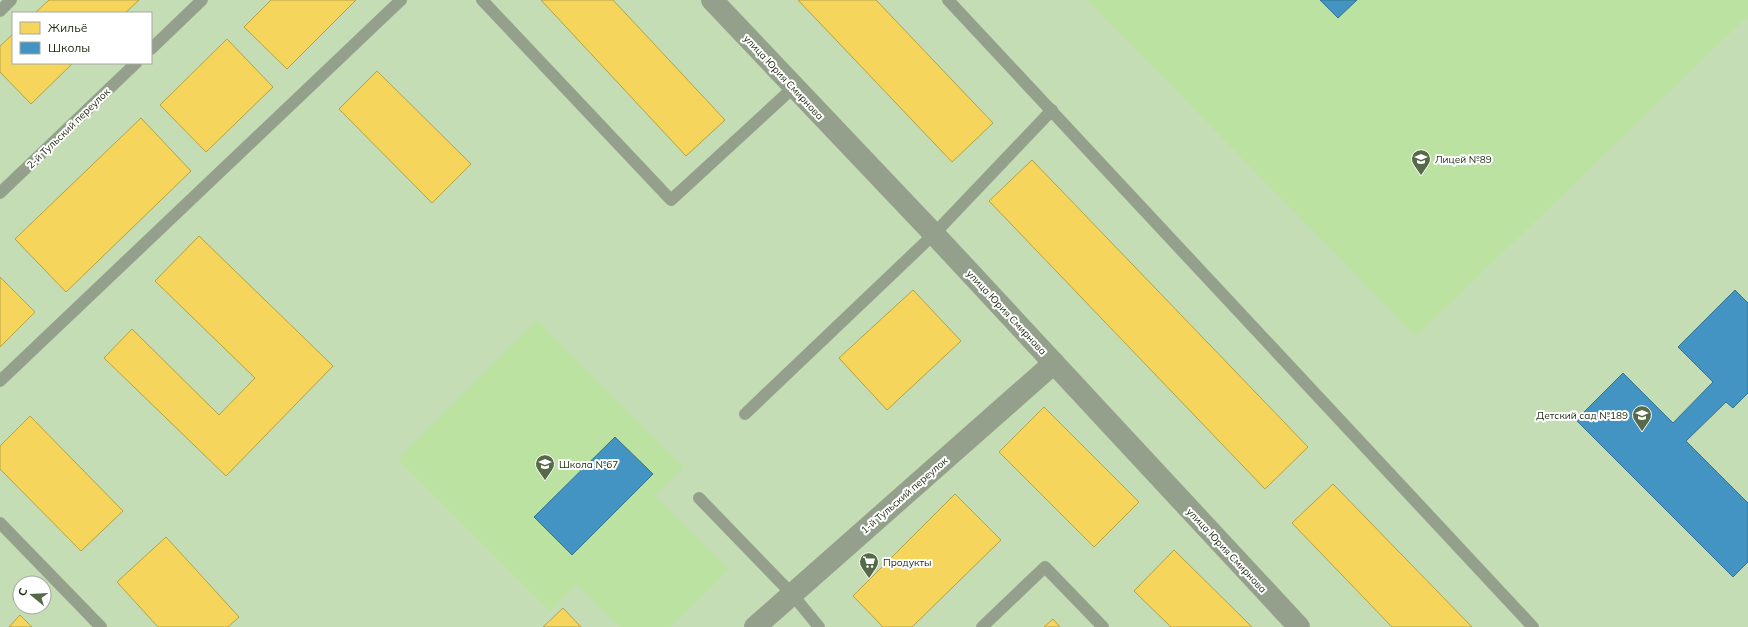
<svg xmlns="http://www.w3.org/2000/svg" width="1748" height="627" font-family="Mulish,sans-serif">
  <rect width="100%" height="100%" fill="#c4ddb4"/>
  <g fill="#bce2a2">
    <polygon points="1087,0 1748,0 1748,16 1416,336"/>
    <polygon points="537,320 684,467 655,496 729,570 671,627 620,627 577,584 550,611 398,459"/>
  </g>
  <g fill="#f6d55c" stroke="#b4a245">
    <polygon points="49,0 139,0 125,13 35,13"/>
    <polygon points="271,0 356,0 287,69 244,27"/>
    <polygon points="541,0 613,0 725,120 686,156"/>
    <polygon points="798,0 876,0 993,123 952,162"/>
    <polygon points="13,34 13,63 73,63 31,104 0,72 0,46"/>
    <polygon points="227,39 273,87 206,152 160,105"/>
    <polygon points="377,71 471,164 432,203 339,109"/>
    <polygon points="141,118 191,171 66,292 15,239"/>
    <polygon points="1032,160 1308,447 1265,489 989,201"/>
    <polygon points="199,236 333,366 226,476 104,358 132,329 219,415 255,378 155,281"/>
    <polygon points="0,277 35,312 0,347"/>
    <polygon points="913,290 961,341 887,410 839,358"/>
    <polygon points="1044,407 1139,502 1094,547 999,452"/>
    <polygon points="30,416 123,511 81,551 0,469 0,446"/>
    <polygon points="1333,484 1472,627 1392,627 1292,523"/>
    <polygon points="955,494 1001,540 912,627 883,627 853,596"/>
    <polygon points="166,537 239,617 228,627 158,627 117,582"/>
    <polygon points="1174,550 1252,627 1171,627 1134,591"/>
    <polygon points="563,608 581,627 543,627"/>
    <polygon points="20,615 32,627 9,627"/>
    <polygon points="1053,619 1060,627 1044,627"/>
  </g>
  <g fill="#4393c3" stroke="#37748d">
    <polygon points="1320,0 1357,0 1338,18"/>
    <polygon points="1735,290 1748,303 1748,393 1733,408 1726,402 1686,441 1748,503 1748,562 1733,577 1576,420 1623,373 1673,423 1713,382 1678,347"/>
    <polygon points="615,437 653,474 572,555 534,517"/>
  </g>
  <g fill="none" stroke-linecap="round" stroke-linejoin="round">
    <g stroke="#94a08b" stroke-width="12">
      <polyline points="482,0 671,200 794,87"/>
      <polyline points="948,0 1533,627"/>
      <polyline points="0,11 11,0"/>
      <polyline points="151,49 202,0"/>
      <polyline points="0,193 136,63"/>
      <polyline points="0,381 401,0"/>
      <polyline points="745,414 934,234 1052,110"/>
      <polyline points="699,498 792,594 819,627"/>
      <polyline points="0,523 101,627"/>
      <polyline points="982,627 1045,567 1103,627"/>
    </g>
    <polyline stroke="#94a08b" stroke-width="22" points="755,627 1054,363"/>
    <polyline stroke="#94a08b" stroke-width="22" points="712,0 934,234 1299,627"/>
  </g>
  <defs>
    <g id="school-pin" transform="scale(1)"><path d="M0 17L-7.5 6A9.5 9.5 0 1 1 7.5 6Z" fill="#566948" stroke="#fff"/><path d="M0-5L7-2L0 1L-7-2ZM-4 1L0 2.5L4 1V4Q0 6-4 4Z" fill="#fff"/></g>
    <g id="supermarket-pin" transform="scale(1)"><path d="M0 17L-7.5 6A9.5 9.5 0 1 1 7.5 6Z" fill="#566948" stroke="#fff"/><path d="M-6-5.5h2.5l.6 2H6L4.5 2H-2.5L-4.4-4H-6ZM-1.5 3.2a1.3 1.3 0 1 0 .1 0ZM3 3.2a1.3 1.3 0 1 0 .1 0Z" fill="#fff"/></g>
  </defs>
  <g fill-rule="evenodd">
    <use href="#school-pin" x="1421" y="159"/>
    <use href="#school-pin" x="1642" y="415"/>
    <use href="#school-pin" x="545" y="464"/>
    <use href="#supermarket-pin" x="869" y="562"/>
  </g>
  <g text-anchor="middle" stroke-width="4" stroke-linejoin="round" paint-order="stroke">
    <g font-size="10" fill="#1b2b0e" stroke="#fff">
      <text transform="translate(784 77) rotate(47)" y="4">улица Юрия Смирнова</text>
      <text transform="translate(68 128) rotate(-44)" y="4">2-й Тульский переулок</text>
      <text transform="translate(1007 312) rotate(47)" y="4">улица Юрия Смирнова</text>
      <text transform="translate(904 495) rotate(-41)" y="4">1-й Тульский переулок</text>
      <text transform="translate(1227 550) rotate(47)" y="4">улица Юрия Смирнова</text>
    </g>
    <g font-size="10" fill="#1b2b0e" stroke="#fff" text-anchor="start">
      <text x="1435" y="163">Лицей №89</text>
      <text x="1628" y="419" text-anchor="end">Детский сад №189</text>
      <text x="559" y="468">Школа №67</text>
      <text x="883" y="566">Продукты</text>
    </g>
  </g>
  <rect x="12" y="12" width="140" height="52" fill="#ffffff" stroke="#a4aa9f"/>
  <rect x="20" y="22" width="20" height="12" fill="#f6d55c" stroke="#a4aa9f"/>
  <text x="48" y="32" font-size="12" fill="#1b2b0e">Жильё</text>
  <rect x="20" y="42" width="20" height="12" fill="#4393c3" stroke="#a4aa9f"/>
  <text x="48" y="52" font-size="12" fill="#1b2b0e">Школы</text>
  <g transform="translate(32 595) rotate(288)"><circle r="19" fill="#ffffff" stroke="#a4aa9f"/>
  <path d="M0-3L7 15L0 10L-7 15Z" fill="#566948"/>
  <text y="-6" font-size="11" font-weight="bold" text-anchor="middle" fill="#1b2b0e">С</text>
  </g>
</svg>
